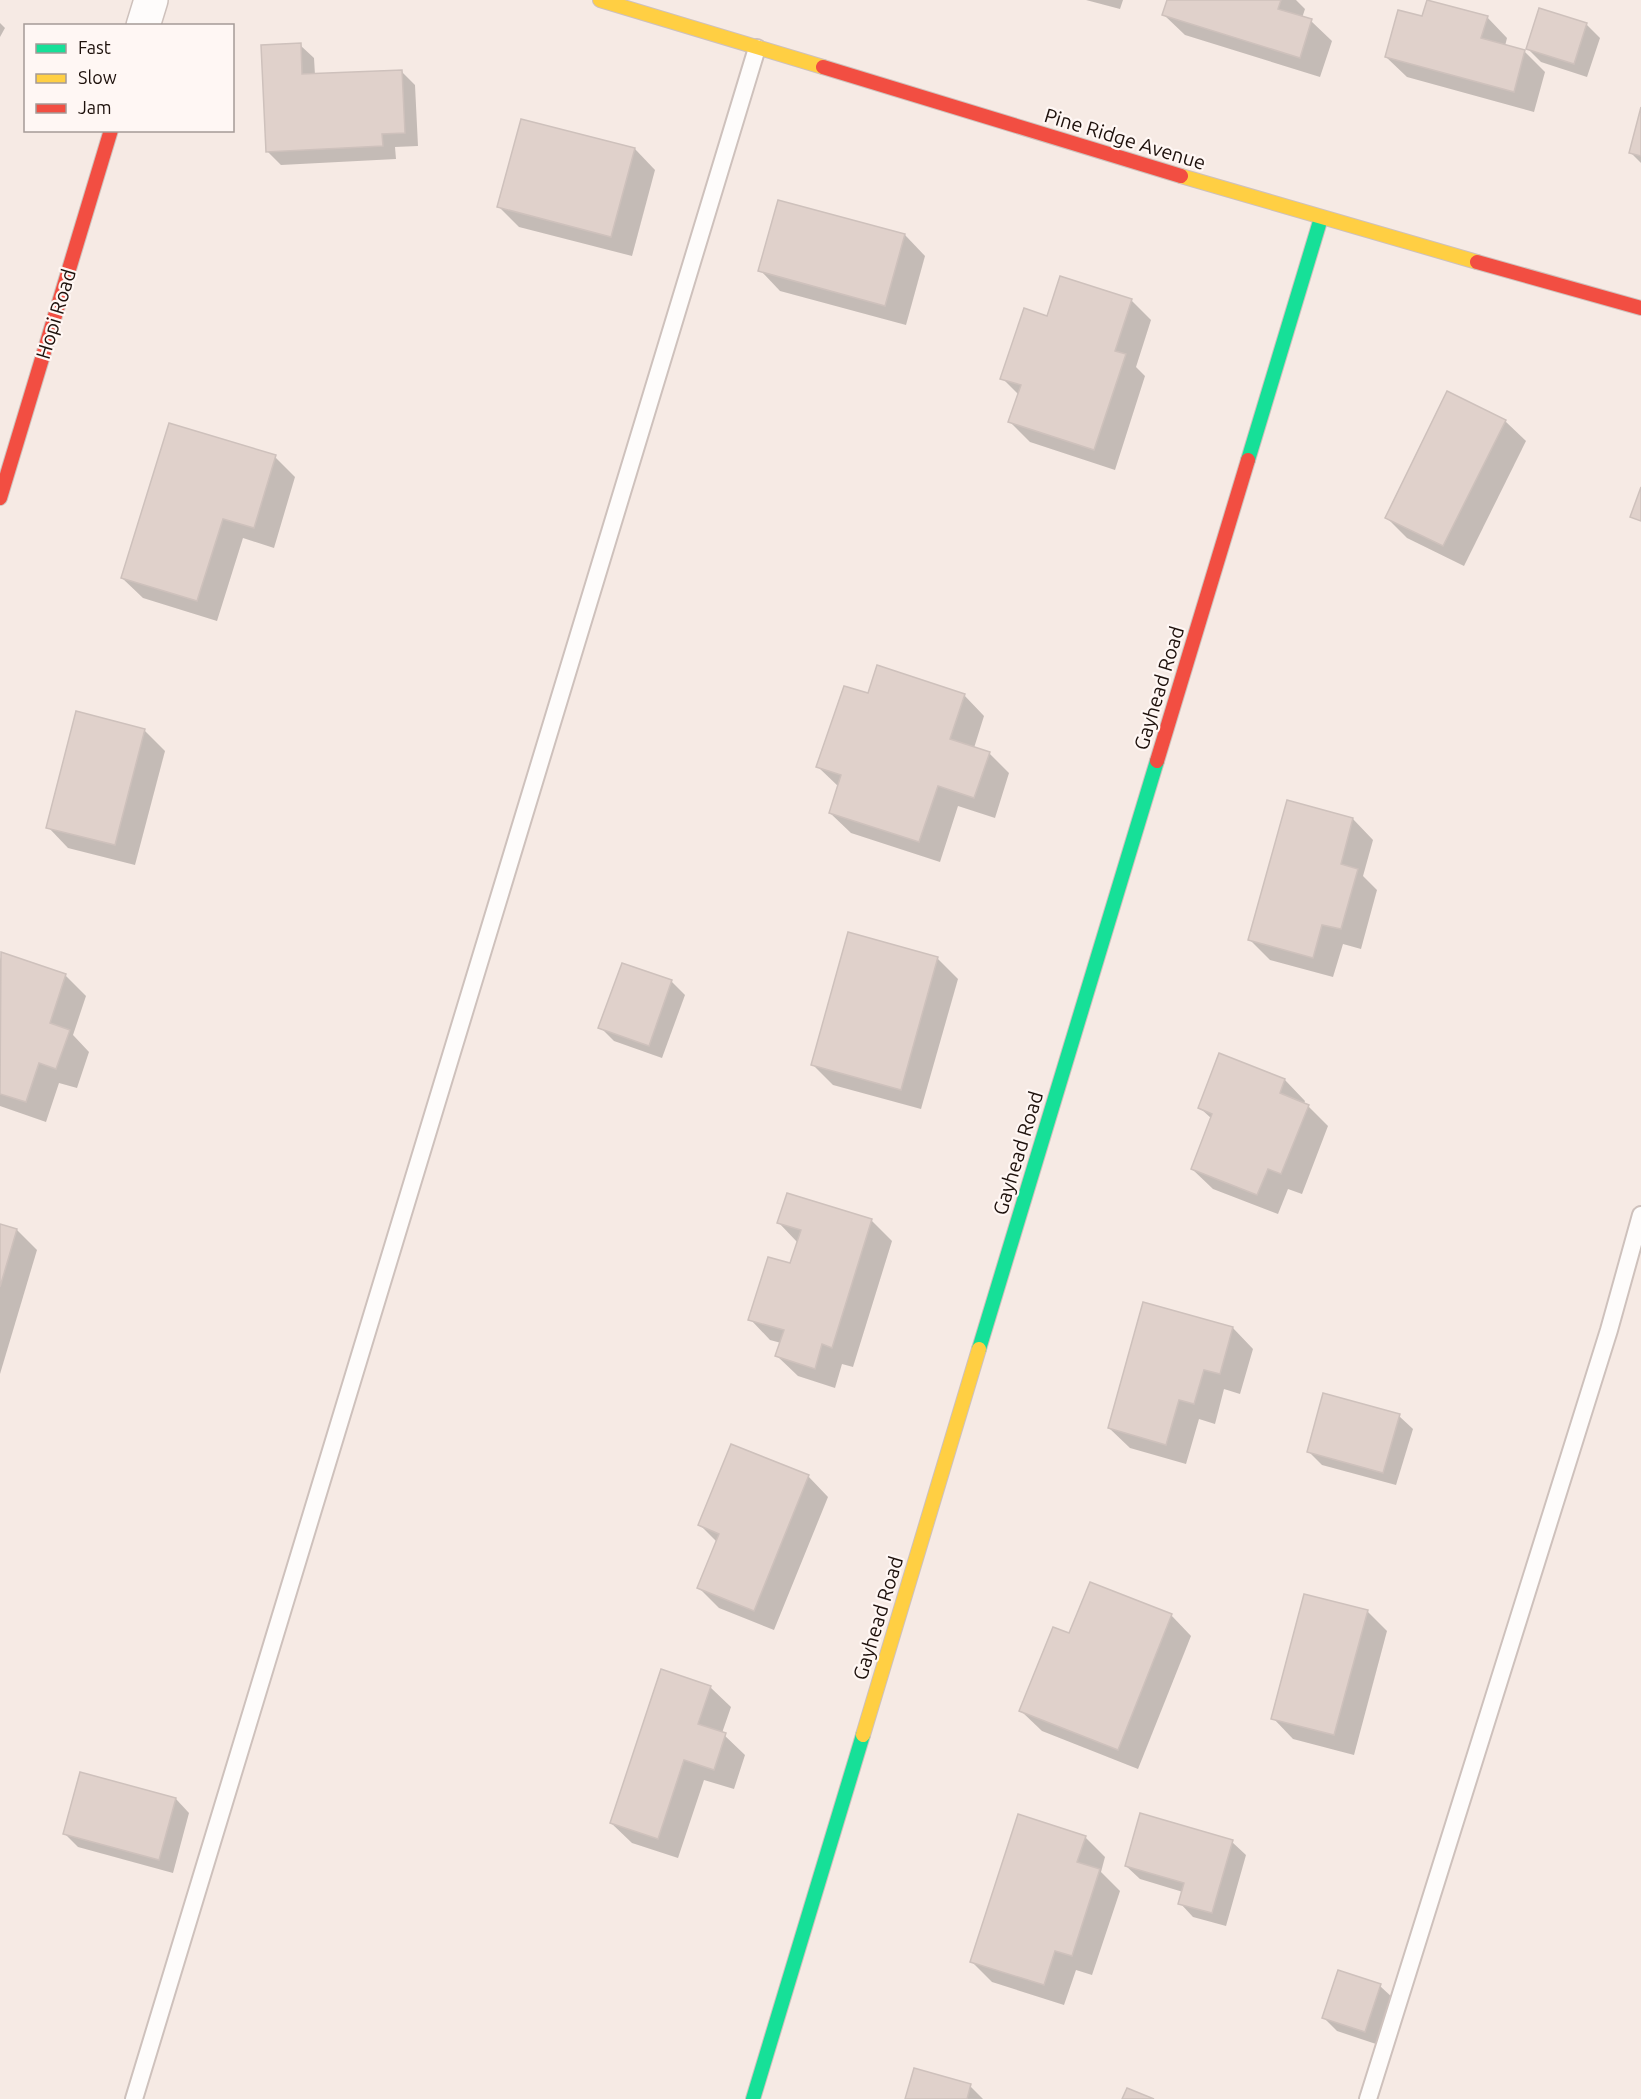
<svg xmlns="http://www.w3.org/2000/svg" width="1641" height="2099" font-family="Ubuntu,sans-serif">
  <rect width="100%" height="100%" fill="#f6eae4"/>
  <g fill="#0003">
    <polygon points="1086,0 1123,0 1120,9"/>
    <polygon points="1169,0 1296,0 1305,9 1302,18 1311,21 1332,41 1320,77 1185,35 1164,15"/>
    <polygon points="1487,17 1507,38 1505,46 1524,51 1545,72 1534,112 1407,77 1386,57 1423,18"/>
    <polygon points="0,23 5,28 0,37"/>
    <polygon points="1586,24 1600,38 1587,77 1541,62 1528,49"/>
    <polygon points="300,45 314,58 315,75 402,72 415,85 418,146 395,147 396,159 281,165 267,151"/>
    <polygon points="1641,113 1641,163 1631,153"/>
    <polygon points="635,149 655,170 632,256 519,227 499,207"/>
    <polygon points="905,235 925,256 906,325 780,291 760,270"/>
    <polygon points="1131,300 1151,320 1136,367 1145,376 1115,470 1030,442 1010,422 1019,395 1002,378 1048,318"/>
    <polygon points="1505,421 1526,441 1464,566 1407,538 1386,517"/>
    <polygon points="275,457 295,477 274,548 243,538 217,621 143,598 122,578"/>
    <polygon points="869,695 964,695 984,716 974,748 989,753 1009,773 995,818 958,806 940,862 851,833 830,813 839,787 818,767"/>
    <polygon points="144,730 165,751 135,865 68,848 48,827"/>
    <polygon points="1353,819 1373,840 1363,876 1377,890 1361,949 1343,944 1333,977 1270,960 1250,940"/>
    <polygon points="2,954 65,975 86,996 73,1035 89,1052 77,1088 59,1083 46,1122 0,1106 0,960"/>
    <polygon points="937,958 958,979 921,1109 833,1085 813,1065"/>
    <polygon points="671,981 685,995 662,1058 614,1041 600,1027"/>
    <polygon points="1220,1055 1285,1080 1305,1101 1304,1104 1308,1106 1328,1126 1302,1194 1288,1189 1278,1214 1213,1189 1192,1169 1212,1119 1200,1108"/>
    <polygon points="871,1220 892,1241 853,1367 842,1364 835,1388 798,1376 777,1356 781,1343 770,1340 750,1319 791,1265 798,1243 779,1223"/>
    <polygon points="0,1225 17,1230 37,1250 0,1374"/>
    <polygon points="1233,1328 1253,1349 1240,1394 1224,1389 1215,1424 1199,1419 1186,1464 1130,1448 1109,1428"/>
    <polygon points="1399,1416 1413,1429 1396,1485 1322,1465 1308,1451"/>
    <polygon points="808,1476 828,1497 774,1630 719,1608 699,1588 717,1542 700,1525"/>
    <polygon points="1367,1611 1387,1631 1354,1755 1293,1739 1273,1718"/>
    <polygon points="1171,1615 1191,1636 1138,1769 1042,1731 1021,1711 1070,1635"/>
    <polygon points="710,1687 731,1707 722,1733 745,1755 734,1789 704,1780 678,1858 632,1843 611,1823"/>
    <polygon points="81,1774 176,1799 189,1813 173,1873 78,1847 65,1834"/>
    <polygon points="1085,1837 1105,1857 1101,1872 1120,1891 1092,1975 1076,1970 1064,2005 992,1982 972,1962"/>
    <polygon points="1232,1842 1246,1855 1226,1926 1193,1917 1180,1903 1183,1892 1140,1879 1126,1866"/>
    <polygon points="1380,1986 1394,1999 1379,2045 1337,2031 1324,2018"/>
    <polygon points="970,2086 983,2099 906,2099"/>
  </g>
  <g fill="#e0d1cb" stroke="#cec1bc" stroke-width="1.5">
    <polygon points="1167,0 1281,0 1278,9 1312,19 1300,58 1162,15"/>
    <polygon points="1427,0 1488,16 1481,38 1525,50 1514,92 1385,57 1398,10 1422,16"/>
    <polygon points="1539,8 1587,23 1574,64 1526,49"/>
    <polygon points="301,43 302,74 402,70 405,133 382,134 383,146 266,152 261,45"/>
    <polygon points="1641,107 1641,156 1629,153"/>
    <polygon points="521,119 635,148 611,237 497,207"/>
    <polygon points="778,200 905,234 885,306 758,271"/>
    <polygon points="1060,276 1132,299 1115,351 1126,354 1094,450 1008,422 1021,385 1000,379 1024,308 1047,316"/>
    <polygon points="1447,391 1506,420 1443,546 1385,518"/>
    <polygon points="169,423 276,455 254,528 223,519 197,601 121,578"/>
    <polygon points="1641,487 1641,521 1630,517"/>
    <polygon points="877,665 965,694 950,739 990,752 974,798 938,786 919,842 829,813 841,775 816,767 844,686 868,693"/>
    <polygon points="76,711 145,729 115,845 46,828"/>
    <polygon points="1287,800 1353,818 1341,864 1358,869 1341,929 1322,925 1313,958 1248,940"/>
    <polygon points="848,932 938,957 901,1090 811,1065"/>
    <polygon points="1,952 66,974 50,1023 70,1030 56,1069 39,1063 26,1102 0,1094"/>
    <polygon points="622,963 672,980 649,1046 598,1028"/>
    <polygon points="1219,1053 1285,1079 1280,1093 1309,1105 1281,1174 1268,1169 1257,1195 1191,1169 1212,1114 1198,1108"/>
    <polygon points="787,1193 872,1219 832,1348 822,1344 815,1369 775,1356 784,1330 748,1320 768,1257 790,1263 801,1230 777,1223"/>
    <polygon points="0,1224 17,1229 0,1287"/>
    <polygon points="1143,1302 1233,1327 1220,1374 1204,1370 1194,1404 1179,1400 1166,1445 1108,1428"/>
    <polygon points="1323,1393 1400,1414 1383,1473 1307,1452"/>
    <polygon points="731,1444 809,1475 754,1611 697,1588 719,1534 698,1525"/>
    <polygon points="1090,1582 1172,1614 1118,1750 1019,1711 1053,1627 1069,1633"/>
    <polygon points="1304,1594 1368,1610 1334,1735 1271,1719"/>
    <polygon points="661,1669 711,1686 698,1724 726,1733 714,1770 684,1760 658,1839 610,1823"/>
    <polygon points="80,1772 176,1798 159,1860 63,1834"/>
    <polygon points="1140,1813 1233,1840 1212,1913 1178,1904 1184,1883 1125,1866"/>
    <polygon points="1018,1814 1086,1836 1077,1862 1100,1869 1072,1956 1055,1951 1044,1985 970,1962"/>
    <polygon points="1338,1970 1381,1984 1365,2032 1322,2018"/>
    <polygon points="914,2068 971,2084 967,2099 905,2099"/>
    <polygon points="1127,2088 1154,2099 1122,2099"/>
  </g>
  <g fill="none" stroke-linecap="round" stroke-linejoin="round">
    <g stroke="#cec1bc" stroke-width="20">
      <g id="lane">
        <polyline points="134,2099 757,48"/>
        <polyline points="1368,2099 1609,1330 1641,1215"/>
      </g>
    </g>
    <g stroke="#cec1bc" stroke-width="36">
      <polyline id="street" points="143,26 151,0"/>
    </g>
    <g stroke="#cec1bc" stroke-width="16">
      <g id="fast">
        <polyline points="1248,460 1321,218"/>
        <polyline points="979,1349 1157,761"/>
        <polyline points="753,2099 863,1735"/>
      </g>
    </g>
    <g stroke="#cec1bc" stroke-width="16">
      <g id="slow">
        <polyline points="600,0 823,67"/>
        <polyline points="1181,176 1477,262"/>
        <polyline points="863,1735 979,1349"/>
      </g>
    </g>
    <g stroke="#cec1bc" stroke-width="16">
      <g id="jam">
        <polyline points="823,67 1181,176"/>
        <polyline points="1477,262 1641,308"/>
        <polyline points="0,498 111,130"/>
        <polyline points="1157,761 1248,460"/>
      </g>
    </g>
    <use href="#lane" stroke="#fefcfb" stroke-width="16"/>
    <use href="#street" stroke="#fefcfb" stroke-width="33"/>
    <use href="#fast" stroke="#16e098" stroke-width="14"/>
    <use href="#slow" stroke="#ffcf43" stroke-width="14"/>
    <use href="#jam" stroke="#f24e42" stroke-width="14"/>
  </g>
  <g text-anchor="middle" stroke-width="4.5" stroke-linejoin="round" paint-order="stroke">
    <g font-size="20" fill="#1d100b" stroke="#fff7f4">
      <text transform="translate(1125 139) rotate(17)" y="7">Pine Ridge Avenue</text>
      <text transform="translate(56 314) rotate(-73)" y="7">Hopi Road</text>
      <text transform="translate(1159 688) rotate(-73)" y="7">Gayhead Road</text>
      <text transform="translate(1018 1153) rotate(-73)" y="7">Gayhead Road</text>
      <text transform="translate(878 1618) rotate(-73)" y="7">Gayhead Road</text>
    </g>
  </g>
  <rect x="24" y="24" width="210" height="108" fill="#fff7f4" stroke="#a59b97" stroke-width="1.5"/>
  <rect x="36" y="44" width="30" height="9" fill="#16e098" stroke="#a59b97" stroke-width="1.5"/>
  <text x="78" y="54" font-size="18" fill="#1d100b">Fast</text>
  <rect x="36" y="74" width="30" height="9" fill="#ffcf43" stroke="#a59b97" stroke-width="1.5"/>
  <text x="78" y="84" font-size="18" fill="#1d100b">Slow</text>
  <rect x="36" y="104" width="30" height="9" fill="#f24e42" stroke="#a59b97" stroke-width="1.5"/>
  <text x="78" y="114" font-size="18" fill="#1d100b">Jam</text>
</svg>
